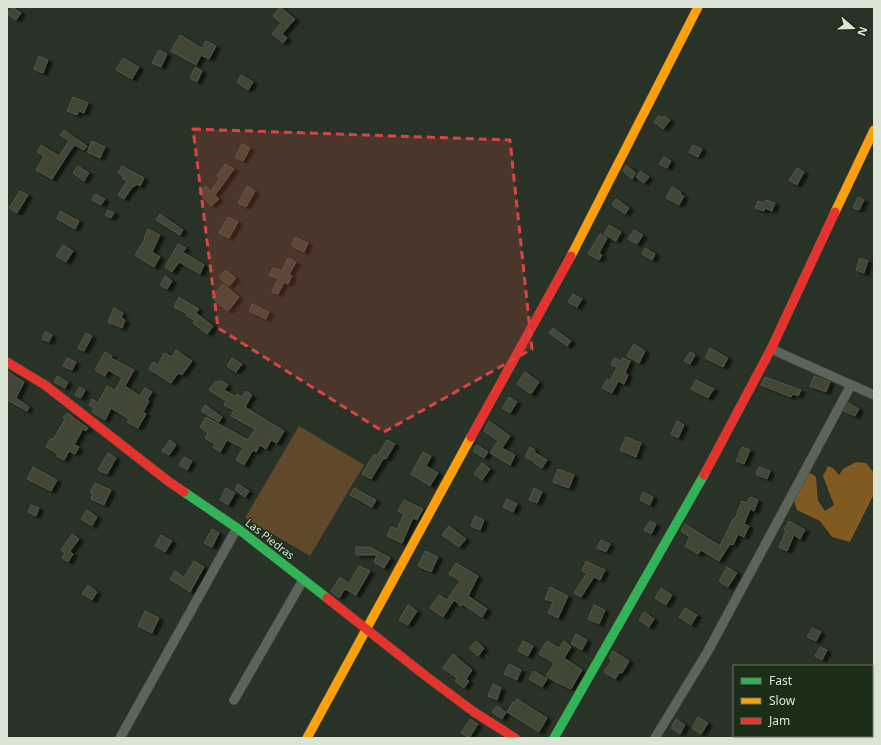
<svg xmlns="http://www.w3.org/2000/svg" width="881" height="745" font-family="'Noto Sans',sans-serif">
  <defs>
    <filter id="shadow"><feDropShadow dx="4.5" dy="2.5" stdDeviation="1" flood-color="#0009"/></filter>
  </defs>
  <rect width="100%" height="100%" fill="#293226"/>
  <polygon fill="#60492b" points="299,426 364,465 310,556 245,518"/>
  <polygon fill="#815a21" points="856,462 866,463 874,473 874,494 850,542 832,537 820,521 797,510 794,501 809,473 814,475 816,478 818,501 825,511 834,505 823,476 828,466 833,468 839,475 843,469"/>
  <g fill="#424634" stroke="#51554a" filter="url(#shadow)">
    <polygon points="12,7 21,13 16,20 7,14"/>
    <polygon points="280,7 295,19 282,34 287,38 283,43 272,34 281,23 273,16"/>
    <polygon points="180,35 202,48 206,41 216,46 209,59 201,55 196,65 171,51"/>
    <polygon points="159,50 167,54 161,67 152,63"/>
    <polygon points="39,56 48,60 43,73 34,69"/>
    <polygon points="123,58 139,67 132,79 116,70"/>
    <polygon points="195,67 202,71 197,82 190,78"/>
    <polygon points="241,75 253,82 248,90 237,82"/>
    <polygon points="73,97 88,103 84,113 79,111 77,115 67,111"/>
    <polygon points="659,115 662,118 664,116 670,120 663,129 654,122"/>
    <polygon points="64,130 87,146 84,150 75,145 70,151 52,179 36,170 44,156 37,152 41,145 59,156 69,141 60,135"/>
    <polygon points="92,141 105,147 100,158 87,152"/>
    <polygon points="242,144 250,148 243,161 235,157"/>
    <polygon points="693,145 702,149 698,157 689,152"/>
    <polygon points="664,157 671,161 667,168 659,164"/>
    <polygon points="225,164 234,169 215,195 219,199 211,206 199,193 206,186 211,191 220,178 217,176"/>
    <polygon points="626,165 636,173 632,179 623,171"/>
    <polygon points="78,166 89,173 84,181 73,173"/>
    <polygon points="122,166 144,178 140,186 136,184 134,187 133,186 124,199 118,195 127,181 122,178 123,176 118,173"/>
    <polygon points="797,168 804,172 797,185 789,180"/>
    <polygon points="640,171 649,177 644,183 636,177"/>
    <polygon points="247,186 255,191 246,207 238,203"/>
    <polygon points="672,187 681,192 680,194 684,196 679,205 666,198"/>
    <polygon points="20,191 28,195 17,213 9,208"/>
    <polygon points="95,194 105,199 101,205 92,200"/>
    <polygon points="858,197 864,200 859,210 853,208"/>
    <polygon points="616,199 629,208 625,214 612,205"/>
    <polygon points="766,200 775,203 772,211 765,208 764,211 755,208 758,201 764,203"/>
    <polygon points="108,210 114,213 111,218 105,215"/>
    <polygon points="60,211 79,221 75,229 57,219"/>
    <polygon points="160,214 183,230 180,235 156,220"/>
    <polygon points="228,217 238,222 229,238 219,233"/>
    <polygon points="609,225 621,232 616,241 604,234"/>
    <polygon points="148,229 160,235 152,252 160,257 154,267 135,255 145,239 144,238"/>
    <polygon points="634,230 643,235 637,244 628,239"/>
    <polygon points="600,234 607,238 599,253 602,255 599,260 588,254"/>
    <polygon points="295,237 308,243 304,252 292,246"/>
    <polygon points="178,244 186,248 183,252 204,265 200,274 179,262 172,272 165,267"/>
    <polygon points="63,245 73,251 66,262 56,256"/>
    <polygon points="645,248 655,254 652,260 642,254"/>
    <polygon points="288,258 296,262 289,275 292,276 288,284 284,282 278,294 272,292 278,279 269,275 273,268 282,271"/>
    <polygon points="860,258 868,261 864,273 856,270"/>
    <polygon points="225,271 227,271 236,278 229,286 219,277"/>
    <polygon points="165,276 172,281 167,289 160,285"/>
    <polygon points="223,284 239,297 228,311 212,298"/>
    <polygon points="573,294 582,299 577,307 568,302"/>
    <polygon points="179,297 199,309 196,313 213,326 207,334 193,323 195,321 186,315 187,314 174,307"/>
    <polygon points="252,304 269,312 266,319 249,311"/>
    <polygon points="114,308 123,313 121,318 125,320 122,328 108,322"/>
    <polygon points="553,328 571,341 567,346 549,333"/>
    <polygon points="45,332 52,335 49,342 42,339"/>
    <polygon points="86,333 92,336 84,351 78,348"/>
    <polygon points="634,344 645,351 639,363 627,356"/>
    <polygon points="710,348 728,358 723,367 705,358"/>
    <polygon points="176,350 192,361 182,375 178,373 171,383 149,369 153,362 158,365 164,353 172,357"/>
    <polygon points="105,352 112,356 111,358 134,370 125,386 140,396 145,388 152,392 147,400 149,401 143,412 146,414 138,428 127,422 129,419 111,408 105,420 92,412 94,408 89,405 92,399 98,403 107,386 115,390 122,378 108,370 105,376 95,370"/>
    <polygon points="690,352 695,355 690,364 684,361"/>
    <polygon points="67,358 76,362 72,370 63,366"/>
    <polygon points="232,358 242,364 236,372 227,366"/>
    <polygon points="614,358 621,361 622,358 630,361 625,373 628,375 624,384 618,381 612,393 602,388 607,379 610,381 617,367 611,365"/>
    <polygon points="7,371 24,382 16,398 29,407 27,411 7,400"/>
    <polygon points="525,372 539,382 531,394 517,384"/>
    <polygon points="57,376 68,382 65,388 54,382"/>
    <polygon points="814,376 830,382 826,392 810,386"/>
    <polygon points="765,377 801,390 798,396 793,394 791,397 761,385"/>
    <polygon points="220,380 228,385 224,390 235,396 237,394 242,397 246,391 252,395 245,407 284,431 277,443 271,440 266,449 260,445 256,452 253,450 244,465 236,460 243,448 227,440 220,452 213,447 215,444 205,438 208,433 200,427 206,417 248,440 255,429 231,416 234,410 224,405 226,401 209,390 216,381 218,383"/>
    <polygon points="696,380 714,389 708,398 691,389"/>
    <polygon points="79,387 85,390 81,398 75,395"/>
    <polygon points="509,397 517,402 510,413 502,408"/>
    <polygon points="848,403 859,409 855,416 844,411"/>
    <polygon points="205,405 222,417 219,422 201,411"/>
    <polygon points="67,413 88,428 86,431 83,429 74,445 79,447 75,454 69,451 64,460 57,456 58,454 46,447 51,438 53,440 65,419 63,418"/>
    <polygon points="489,421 510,436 502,448 515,455 510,465 490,453 498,441 484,431"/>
    <polygon points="677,421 684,425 678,438 671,434"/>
    <polygon points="626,437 641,443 636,457 620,450"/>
    <polygon points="170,440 176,445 169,455 162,451"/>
    <polygon points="387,440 395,444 386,459 384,458 371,479 362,474 374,454 377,456"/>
    <polygon points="477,445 488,452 484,458 473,451"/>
    <polygon points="530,447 535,450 534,452 547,460 542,468 534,463 535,462 525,457"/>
    <polygon points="742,447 750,450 744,464 736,461"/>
    <polygon points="423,452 431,456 426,466 438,473 430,486 411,474"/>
    <polygon points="108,453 116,458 107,474 98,470"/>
    <polygon points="184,457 192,461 187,470 179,465"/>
    <polygon points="482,463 490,469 482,480 474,474"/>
    <polygon points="33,467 57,480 51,491 27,479"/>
    <polygon points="759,467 770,471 767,479 756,474"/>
    <polygon points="558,469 574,475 569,488 553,482"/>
    <polygon points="95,483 111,490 104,505 91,499 93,493 90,492"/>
    <polygon points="238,484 249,491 245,497 235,490"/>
    <polygon points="226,488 235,493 228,505 220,500"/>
    <polygon points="354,488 376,500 372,507 350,495"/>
    <polygon points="534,488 542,492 537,503 529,500"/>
    <polygon points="643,492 653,497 650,505 640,500"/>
    <polygon points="750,497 758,500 754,511 750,509 744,524 749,526 744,537 738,534 733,545 730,544 719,561 701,550 698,554 685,546 690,537 681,531 685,524 720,546 733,519 735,519 742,501 747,503"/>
    <polygon points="507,499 517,504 513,512 503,507"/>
    <polygon points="404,500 423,509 417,520 413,518 402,543 387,536 391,527 397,529 404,514 398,511"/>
    <polygon points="31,505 39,508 36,516 28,512"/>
    <polygon points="87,510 97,517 92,526 81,519"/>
    <polygon points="475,516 484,520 480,530 471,526"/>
    <polygon points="650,521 656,524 651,534 644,530"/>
    <polygon points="789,521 805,530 800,539 794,535 787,551 779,547 786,531 784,530"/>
    <polygon points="449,526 466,539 459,547 442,535"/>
    <polygon points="212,529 219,533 212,547 204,543"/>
    <polygon points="72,534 79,539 70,551 73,554 68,562 62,558 65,553 61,550"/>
    <polygon points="161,535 172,541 165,552 155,546"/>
    <polygon points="601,540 610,544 606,552 597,548"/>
    <polygon points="356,547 370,547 390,558 384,568 374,562 377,555 356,555"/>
    <polygon points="425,551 438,557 431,572 418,566"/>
    <polygon points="194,561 204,567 190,592 170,579 175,571 184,577"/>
    <polygon points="586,561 605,570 600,580 594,577 581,597 574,593 587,573 582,571"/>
    <polygon points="456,563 478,576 468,596 487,609 482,617 462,604 461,606 454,600 443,617 430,608 439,595 447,600 460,581 449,574"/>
    <polygon points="359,566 370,571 356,595 345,589 339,598 331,591 340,577 349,583"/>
    <polygon points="727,567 737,573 728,587 719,581"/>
    <polygon points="88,585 97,592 92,600 82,594"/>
    <polygon points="550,587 568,596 558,618 548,613 553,602 545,599"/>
    <polygon points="661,588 672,595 666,605 655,598"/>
    <polygon points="408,605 417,611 408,625 399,620"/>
    <polygon points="594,605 605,610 599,624 588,619"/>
    <polygon points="685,608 697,615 691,625 679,617"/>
    <polygon points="145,611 159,618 152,633 138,626"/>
    <polygon points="644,612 654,619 649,627 639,620"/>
    <polygon points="812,628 821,632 816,641 807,637"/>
    <polygon points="576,634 587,640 582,650 571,644"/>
    <polygon points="476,641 484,648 478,656 469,648"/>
    <polygon points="523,641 533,646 528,656 518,651"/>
    <polygon points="547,641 559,648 564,641 571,647 564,658 582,670 571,689 556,682 546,676 554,664 554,663 539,654"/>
    <polygon points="820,647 827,650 822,660 815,656"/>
    <polygon points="613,651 629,661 622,673 620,672 615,679 604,672 612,660 609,658"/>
    <polygon points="453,654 472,670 466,679 469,681 464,688 455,681 457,678 443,668"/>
    <polygon points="509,664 521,670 517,680 504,674"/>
    <polygon points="534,671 547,679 542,687 529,679"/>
    <polygon points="493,684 501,688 497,700 488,696"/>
    <polygon points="517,699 547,718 539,732 507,712 513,702 515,703"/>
    <polygon points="497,706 506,712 502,719 492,712"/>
    <polygon points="698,717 708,723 701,734 692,728"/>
    <polygon points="470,719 478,724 469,738 461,733"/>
    <polygon points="676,719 685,725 680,734 671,728"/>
  </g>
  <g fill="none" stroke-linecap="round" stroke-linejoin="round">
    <g stroke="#464e43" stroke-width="10">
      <g id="street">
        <polyline points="771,349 874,395"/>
        <polyline points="234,700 303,580"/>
        <polyline points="120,738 237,528"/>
        <polyline points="655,738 708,651 851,385"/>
      </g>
    </g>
    <g stroke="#464e43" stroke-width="10">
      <g id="fast">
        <polyline points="184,492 237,528 327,598"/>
        <polyline points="554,738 704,475"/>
      </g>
    </g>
    <g stroke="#464e43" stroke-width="10">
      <g id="slow">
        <polyline points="835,212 874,130"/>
        <polyline points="571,256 698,7"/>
        <polyline points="307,738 471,437"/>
      </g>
    </g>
    <g stroke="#464e43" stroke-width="10">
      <g id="jam">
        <polyline points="7,362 45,385 168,481 184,492"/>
        <polyline points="471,437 571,256"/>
        <polyline points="704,475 771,349 835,212"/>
        <polyline points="327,598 427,677 474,712 515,738"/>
      </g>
    </g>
    <use href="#street" stroke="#5c635a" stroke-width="9"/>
    <use href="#fast" stroke="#30b455" stroke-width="9"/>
    <use href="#slow" stroke="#ff9f0a" stroke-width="9"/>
    <use href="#jam" stroke="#e5322d" stroke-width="9"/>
  </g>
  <path fill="#d74442" fill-opacity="0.2" stroke="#d74442" stroke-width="3" stroke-dasharray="8 5" stroke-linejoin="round" d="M193,129L510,140L532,349L384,432L218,328Z"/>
  <g text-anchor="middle" stroke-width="3" stroke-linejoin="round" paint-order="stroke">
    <g font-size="11" fill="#dae5d6" stroke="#1c2d17">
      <text transform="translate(270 539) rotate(38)" y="4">Las Piedras</text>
    </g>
  </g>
  <rect width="881" height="745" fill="none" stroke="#dae5d6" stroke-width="16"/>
  <rect x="733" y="665" width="140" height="72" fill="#1c2d17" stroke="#687763"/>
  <rect x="741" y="678" width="20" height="6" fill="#30b455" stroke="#687763"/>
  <text x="769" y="685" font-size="12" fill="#dae5d6">Fast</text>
  <rect x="741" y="698" width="20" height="6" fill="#ff9f0a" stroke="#687763"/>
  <text x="769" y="705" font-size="12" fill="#dae5d6">Slow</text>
  <rect x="741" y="718" width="20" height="6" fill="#e5322d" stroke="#687763"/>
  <text x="769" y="725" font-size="12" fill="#dae5d6">Jam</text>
  <g transform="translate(853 28) rotate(110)" stroke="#1c2d17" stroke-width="3" paint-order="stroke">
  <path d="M0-3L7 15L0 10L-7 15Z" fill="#dae5d6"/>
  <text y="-6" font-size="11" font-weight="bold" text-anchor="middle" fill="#dae5d6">N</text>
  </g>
</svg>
